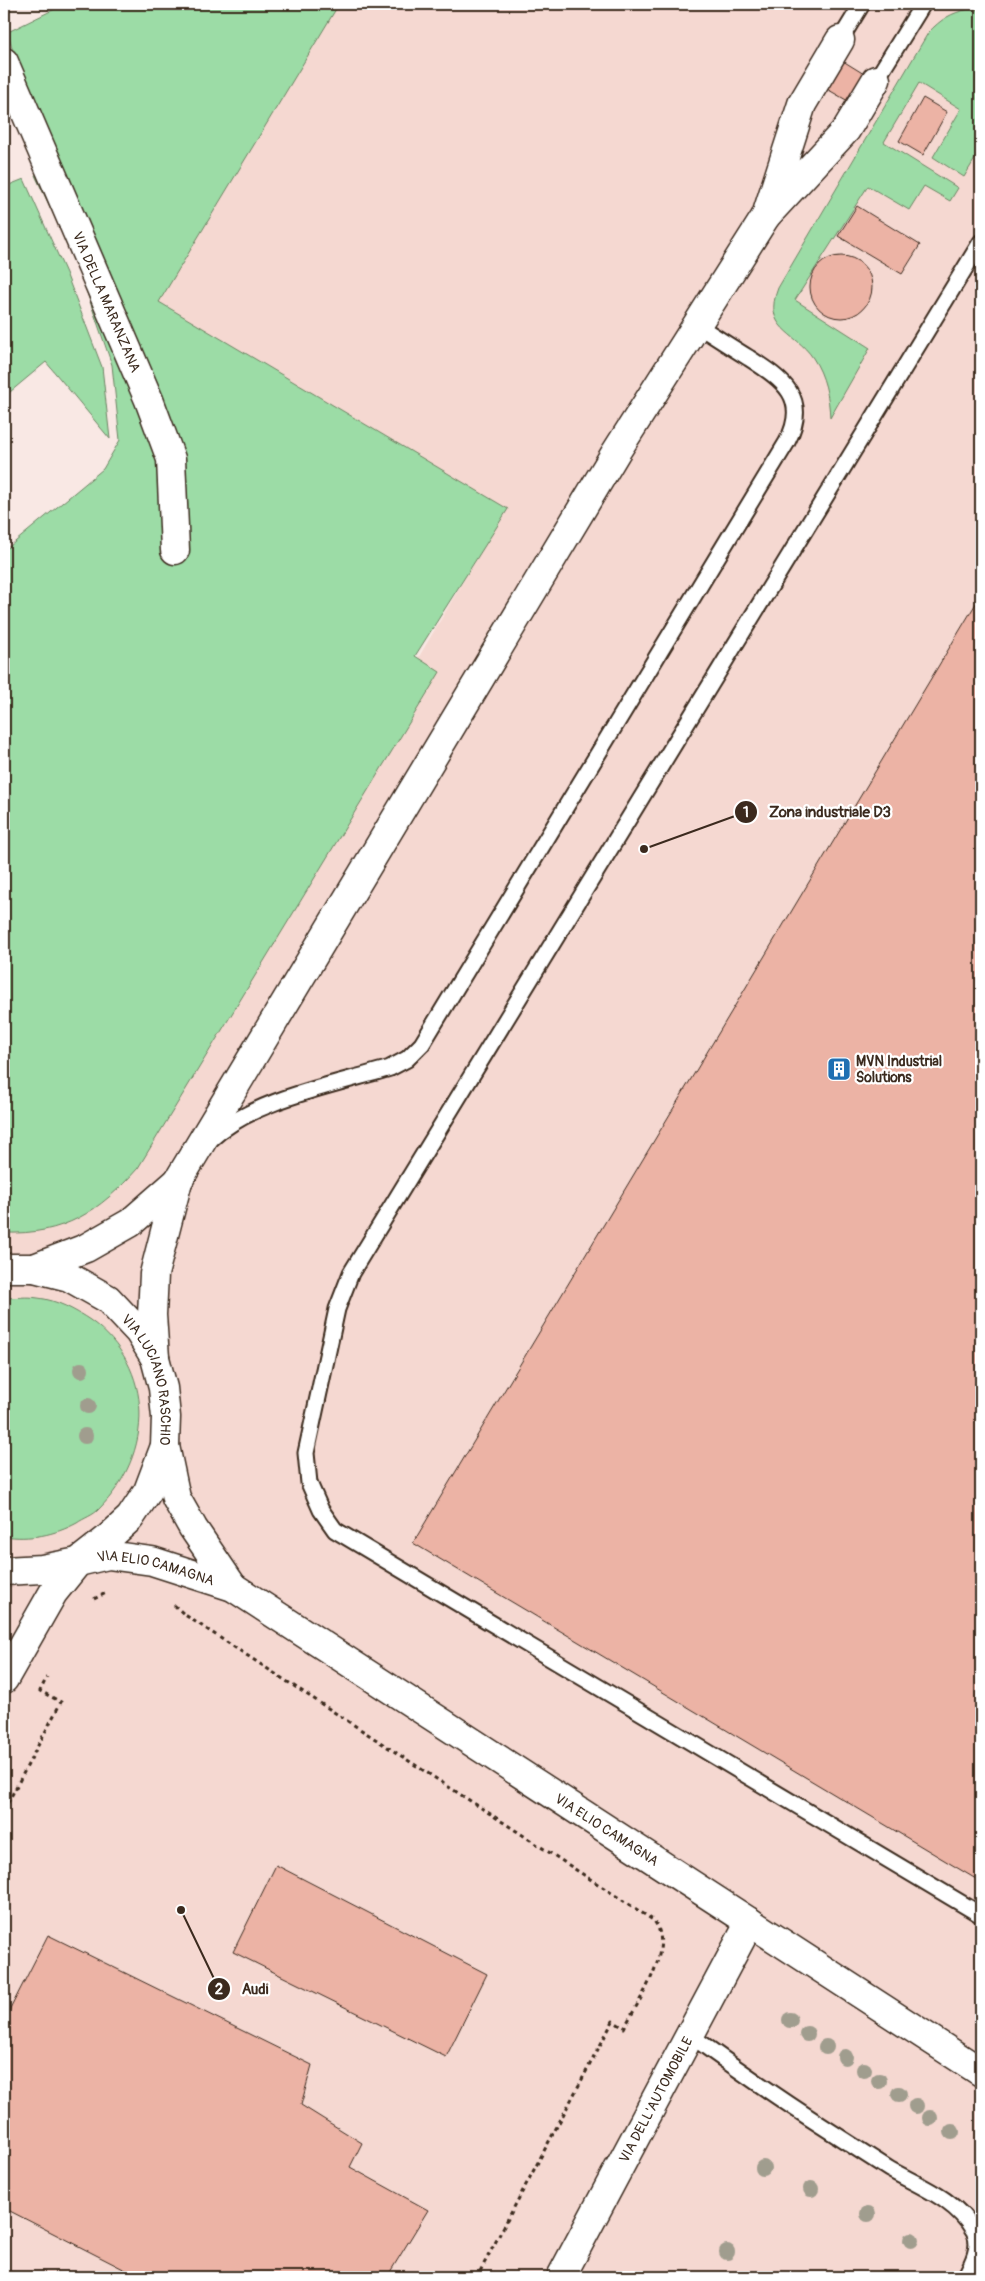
<svg xmlns="http://www.w3.org/2000/svg" width="985" height="2281" font-family="Pangolin,sans-serif">
  <rect width="100%" height="100%" fill="#f9e8e4"/>
  <filter id="ink" filterUnits="userSpaceOnUse"><feTurbulence type="fractalNoise" baseFrequency=".02" numOctaves="2"/><feDisplacementMap in="SourceGraphic" scale="10" xChannelSelector="R" yChannelSelector="G"/><feConvolveMatrix kernelMatrix="1 2 1 2 8 2 1 2 1" color-interpolation-filters="sRGB"/></filter>
  <g filter="url(#ink)">
    <polygon fill="#f5d8d1" points="315,4 981,4 981,2277 4,2277 4,1210 121,1166 492,532 131,315"/>
    <g fill="#9cdca6" stroke="#6c8362">
      <path d="M65,4H339L159,302L508,509L415,656L440,672L138,1168C99,1212 64,1235 4,1233V551L103,469L120,440L112,365L78,267L35,175L58,165L18,72L8,32Z"/>
      <path d="M969,9L981,10V149L964,177L933,157L961,109L919,83L884,142L958,188L950,201L924,186L909,210L868,186L795,300L870,348L830,418C829,397 825,376 813,358C795,331 762,329 778,288L928,33C941,19 951,13 969,9Z"/>
      <polygon points="24,179 66,273 102,367 110,439 46,362 4,397 4,187"/>
      <path d="M4,1298C15,1298 27,1296 38,1298C57,1300 75,1310 90,1320C156,1367 154,1454 99,1509C94,1515 84,1518 77,1523C55,1535 29,1540 4,1536Z"/>
    </g>
    <g fill="#ecb3a5" stroke="#3b2a1e">
      <polygon points="843,61 864,74 848,101 827,89"/>
      <polygon points="923,98 947,112 923,155 899,141"/>
      <polygon points="857,206 920,245 902,274 838,236"/>
      <circle cx="841" cy="287" r="31"/>
      <polygon points="981,595 981,1882 413,1543"/>
      <polygon points="276,1865 487,1974 446,2057 233,1952"/>
      <polygon points="48,1935 312,2065 301,2105 362,2143 350,2167 428,2210 387,2277 139,2277 4,2208 4,2021"/>
    </g>
    <g fill="none" stroke-linecap="round" stroke-linejoin="round">
      <g stroke="#3b2a1e" stroke-width="19">
        <g id="service">
          <polyline points="840,40 862,4"/>
          <polyline points="876,80 923,4"/>
          <polyline points="981,242 351,1273 337,1309 306,1453 309,1483 321,1510 335,1530 981,1915"/>
          <path d="M211,1139C254,1099 334,1085 390,1068L407,1059L422,1044L787,442C810,398 783,380 749,358C731,347 714,336 697,325"/>
          <path d="M690,2035C734,2067 777,2097 822,2126C844,2140 867,2155 889,2169C919,2186 956,2199 974,2231C982,2246 972,2264 965,2277"/>
        </g>
      </g>
      <g stroke="#3b2a1e" stroke-width="31">
        <g id="minor">
          <polyline points="840,40 802,104 766,216 846,130 876,80"/>
          <path id="s1" d="M4,62L149,400L171,459L175,550"/>
          <polyline points="178,1181 616,452 766,216"/>
          <polyline points="34,1268 86,1248 130,1223 178,1181 154,1274 152,1315 155,1358"/>
          <polyline points="4,1679 53,1593 78,1562"/>
          <path id="s2" d="M561,2277L750,1922"/>
        </g>
      </g>
      <g stroke="#3b2a1e" stroke-width="31">
        <g id="tertiary">
          <path id="s3" d="M4,1268H34L69,1277L108,1299L139,1332L155,1358L163,1388L166,1417L165,1446L148,1491L130,1518L106,1540L78,1562L42,1569L4,1571"/>
          <polyline points="165,1446 176,1498 193,1528 233,1587"/>
          <path id="s4" d="M78,1562L108,1555L152,1561L233,1587L981,2072"/>
        </g>
      </g>
      <g stroke="#3b2a1e" stroke-width="3" stroke-dasharray="4 4" stroke-linecap="butt">
        <polyline points="94,1599 108,1592"/>
        <path d="M174,1605L185,1615L653,1920C677,1946 638,2002 624,2028L613,2021L477,2277"/>
        <polyline points="4,1810 61,1702 40,1691 47,1677"/>
      </g>
      <use href="#service" stroke="#fff" stroke-width="15"/>
      <use href="#minor" stroke="#fff" stroke-width="28"/>
      <use href="#tertiary" stroke="#fff" stroke-width="28"/>
    </g>
    <g fill="#a09d8e">
      <circle cx="81" cy="1370" r="8"/>
      <circle cx="88" cy="1406" r="8"/>
      <circle cx="85" cy="1436" r="8"/>
      <circle cx="790" cy="2020" r="8"/>
      <circle cx="807" cy="2034" r="8"/>
      <circle cx="826" cy="2047" r="8"/>
      <circle cx="845" cy="2057" r="8"/>
      <circle cx="864" cy="2070" r="8"/>
      <circle cx="879" cy="2081" r="8"/>
      <circle cx="899" cy="2094" r="8"/>
      <circle cx="916" cy="2106" r="8"/>
      <circle cx="930" cy="2118" r="8"/>
      <circle cx="952" cy="2132" r="8"/>
      <circle cx="763" cy="2168" r="8"/>
      <circle cx="811" cy="2189" r="8"/>
      <circle cx="868" cy="2214" r="8"/>
      <circle cx="911" cy="2240" r="8"/>
      <circle cx="727" cy="2252" r="8"/>
    </g>
  </g>
  <defs>
    <g id="building-square" transform="scale(1.25)"><rect x="-9" y="-9" width="18" height="18" rx="4" fill="#1f6fb2" stroke="#fff"/><path d="M-4-6H4V6H1V3H-1V6H-4ZM-2.5-4.3h1.7v1.8h-1.7ZM.8-4.3h1.7v1.8H.8ZM-2.5-1h1.7V.8h-1.7ZM.8-1h1.7V.8H.8Z" fill="#fff"/></g>
  </defs>
  <g fill-rule="evenodd">
    <use href="#building-square" x="839" y="1069"/>
  </g>
  <g text-anchor="middle" stroke-width="4.5" stroke-linejoin="round" paint-order="stroke">
    <g font-size="14" fill="#3b2a1e" stroke="#fff">
      <text dy="5" stroke="none"><textPath href="#s1" startOffset="261">VIA DELLA MARANZANA</textPath></text>
      <text dy="5" stroke="none"><textPath href="#s3" startOffset="205">VIA LUCIANO RASCHIO</textPath></text>
      <text dy="5" stroke="none"><textPath href="#s4" startOffset="80">VIA ELIO CAMAGNA</textPath></text>
      <text dy="5" stroke="none"><textPath href="#s4" startOffset="606">VIA ELIO CAMAGNA</textPath></text>
      <text dy="5" stroke="none"><textPath href="#s2" startOffset="201">VIA DELL'AUTOMOBILE</textPath></text>
    </g>
    <g font-size="14" font-weight="bold" fill="#3b2a1e" stroke="#fff" text-anchor="start">
      <text x="856" y="1066">MVN Industrial<tspan x="856" dy="16">Solutions</tspan></text>
    </g>
  </g>
  <path fill="none" stroke="#3b2a1e" stroke-width="2" d="M644 849L746 812M181 1910L219 1989"/>
  <g fill="#3b2a1e" stroke="#fff" stroke-width="2">
    <circle cx="644" cy="849" r="5"/>
    <circle cx="181" cy="1910" r="5"/>
    <circle cx="746" cy="812" r="12"/>
    <circle cx="219" cy="1989" r="12"/>
  </g>
  <g font-size="15" text-anchor="middle" font-weight="bold" fill="#fff">
    <text x="746" y="817">1</text>
    <text x="219" y="1994">2</text>
  </g>
  <g font-size="15" text-anchor="middle" font-weight="bold" fill="#3b2a1e" stroke="#fff" stroke-width="4.5" stroke-linejoin="round" paint-order="stroke">
    <text x="830" y="817">Zona industriale D3</text>
    <text x="255" y="1994">Audi</text>
  </g>
  <rect width="985" height="2281" fill="none" stroke="#fff" stroke-width="20"/>
  <rect x="10" y="10" width="965" height="2261" fill="none" stroke="#3b2a1e" stroke-width="2" filter="url(#ink)"/>
</svg>
